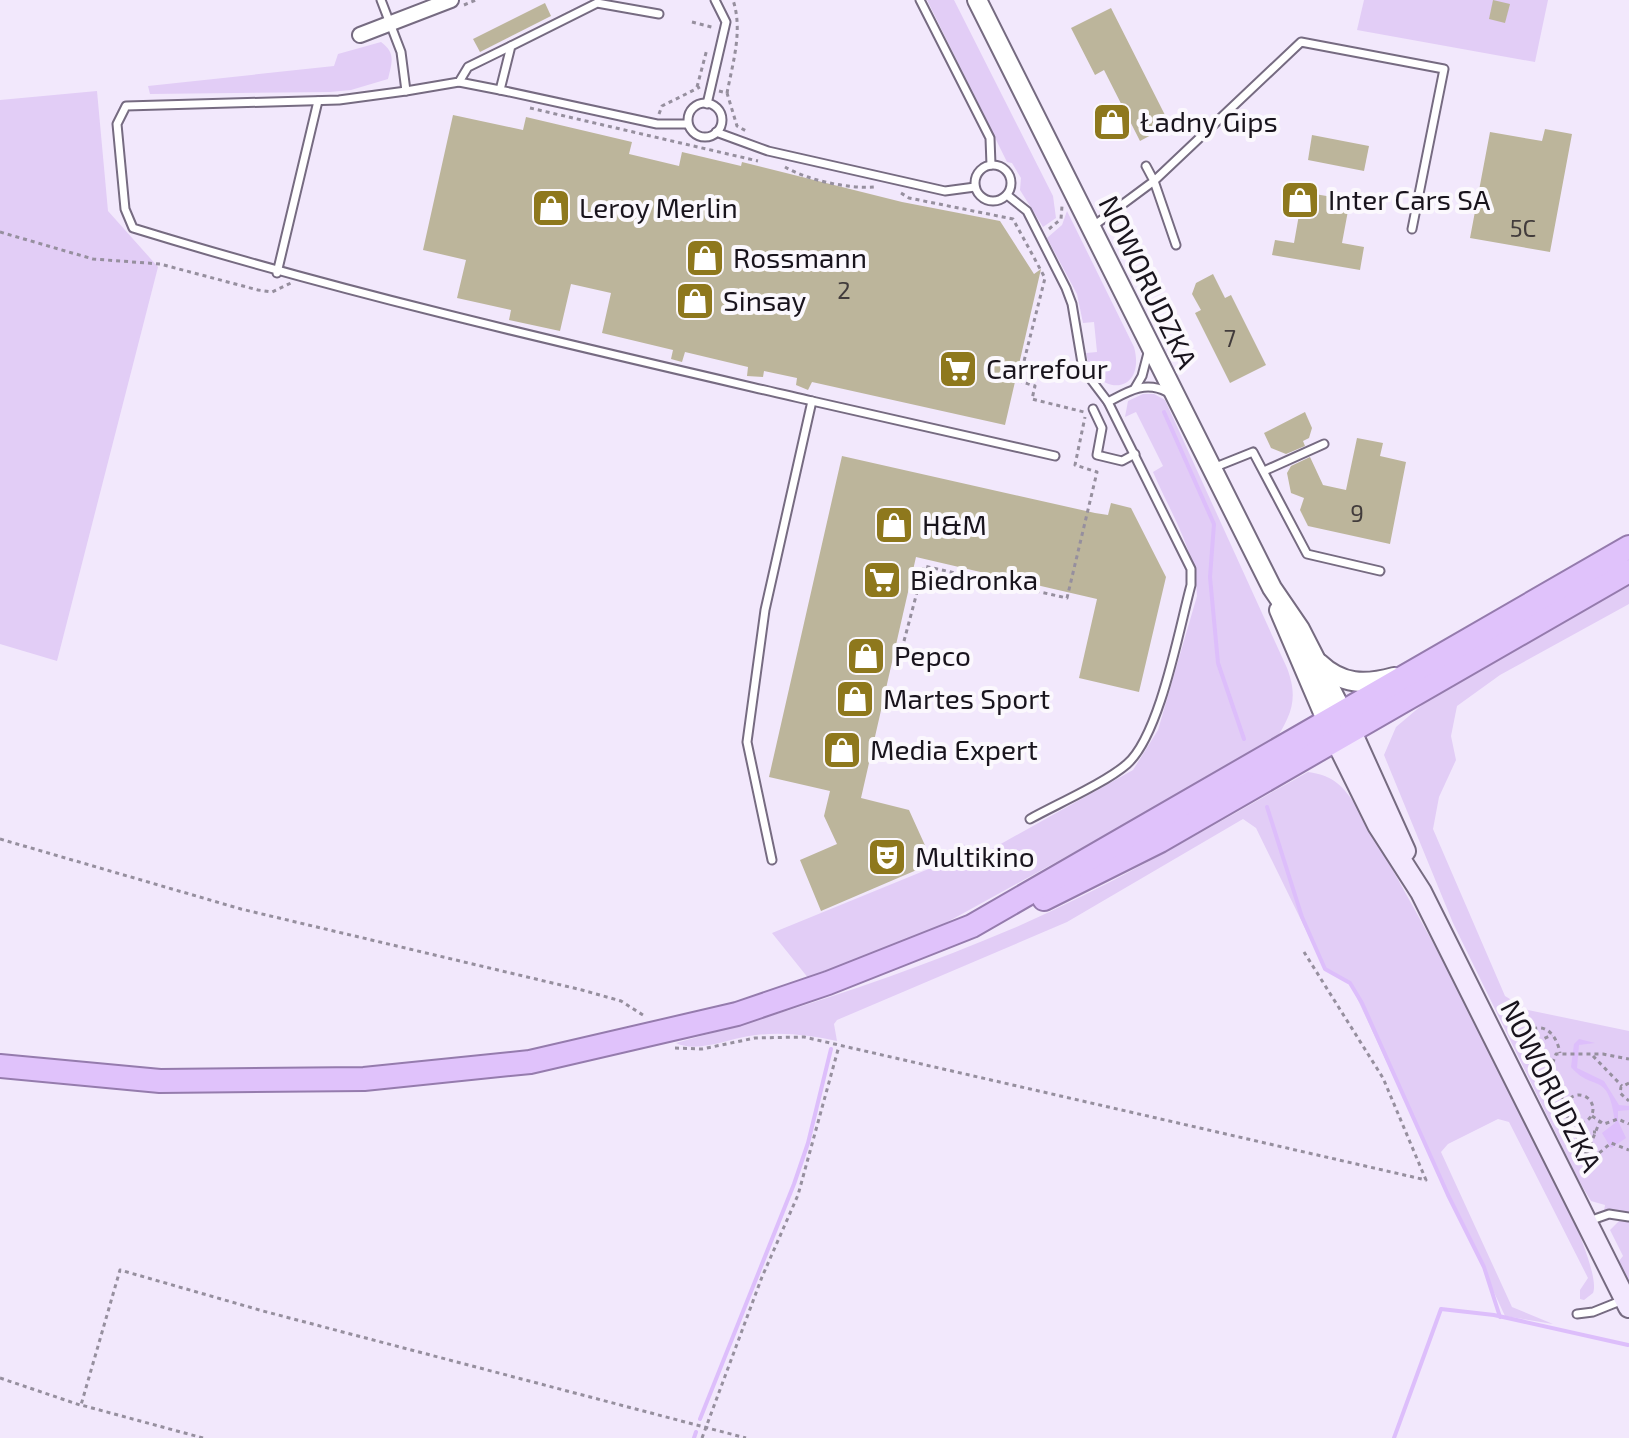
<svg xmlns="http://www.w3.org/2000/svg" width="1629" height="1438" font-family="'Exo 2',sans-serif">
  <rect width="100%" height="100%" fill="#f2e8fc"/>
  <g fill="#e2cdf6">
    <polygon points="927,0 954,0 1053,196 1056,218 1043,227 1020,190 1021,178 1012,163 1007,162"/>
    <polygon points="1364,0 1548,0 1535,62 1357,30"/>
    <path d="M381,42C396,53 392,62 388,79L351,90L330,92L150,94L148,86L334,66L338,54Z"/>
    <polygon points="97,91 108,211 158,267 57,661 0,644 0,100"/>
    <path d="M1067,211L1134,347C1147,395 1095,399 1086,353L1097,352L1094,322L1083,323L1077,294L1047,238L1062,225Z"/>
    <path d="M1143,394H1154L1165,400L1287,668C1299,699 1291,716 1274,742L931,931L809,979L772,933L953,859L956,843L990,850L1133,770L1158,730L1197,596C1196,551 1170,512 1153,472L1163,466L1136,412L1125,417L1128,401Z"/>
    <polygon points="1629,583 1629,604 1500,675 1457,706 1451,736 1456,760 1439,797 1433,829 1505,996 1528,1010 1629,1031 1629,1282 1619,1261 1623,1256 1610,1230 1620,1220 1604,1211 1605,1205 1591,1201 1580,1183 1453,923 1384,755 1396,727 1435,694"/>
    <path d="M1308,772C1335,776 1341,785 1357,806C1391,868 1611,1251 1593,1293L1584,1300L1580,1299V1290L1588,1278L1509,1122L1498,1119L1448,1144L1441,1152L1512,1307L1553,1324L1505,1316L1350,983L1325,969L1256,828L1243,819L1067,922L837,1020L834,1024L837,1041C810,1035 783,1032 756,1035C732,1037 698,1054 676,1043C790,1012 904,975 1014,928C1115,884 1211,826 1308,772Z"/>
  </g>
  <path fill="#ddbefb" d="M1579,1039L1595,1043L1579,1045L1577,1068L1604,1081L1619,1105L1629,1106V1110L1618,1111V1121L1626,1138L1611,1148L1602,1133L1615,1123C1609,1069 1593,1093 1571,1067L1574,1044Z"/>
  <g fill="none" stroke-linecap="round" stroke-linejoin="round">
    <g stroke="#ddbefb" stroke-width="4">
      <polyline points="1164,412 1214,524 1210,577 1218,663 1244,739"/>
      <polyline points="1267,807 1302,917 1325,969 1350,983 1362,1003 1448,1195 1484,1267 1500,1317"/>
      <polyline points="700,1419 794,1184 808,1143 831,1049"/>
      <polyline points="694,1438 696,1432"/>
      <polyline points="1394,1438 1441,1309 1494,1315 1628,1345"/>
    </g>
  </g>
  <g fill="#bcb59b">
    <polygon points="1493,0 1510,4 1505,23 1489,19"/>
    <polygon points="545,3 551,16 480,52 473,39"/>
    <polygon points="1111,8 1170,125 1140,141 1104,70 1095,75 1071,28"/>
    <polygon points="453,115 523,130 526,117 632,142 629,154 679,166 682,152 741,166 742,162 902,202 1000,221 1034,274 1041,269 1005,425 812,382 808,390 796,385 797,378 764,371 763,377 747,376 748,367 685,352 682,362 671,359 673,350 602,333 611,293 571,284 560,331 509,320 511,310 457,298 466,260 423,250"/>
    <polygon points="1545,129 1572,134 1550,252 1470,238 1490,132 1542,141"/>
    <polygon points="1312,135 1369,146 1364,171 1308,160"/>
    <polygon points="1303,192 1350,200 1342,243 1364,247 1360,270 1272,255 1275,240 1294,243"/>
    <polygon points="1213,274 1225,298 1231,295 1266,365 1230,383 1195,313 1201,310 1192,294 1196,283"/>
    <polygon points="1305,412 1312,428 1309,438 1303,441 1305,446 1286,454 1271,448 1264,433"/>
    <polygon points="1357,438 1383,443 1380,456 1406,462 1390,544 1308,526 1300,510 1304,498 1291,493 1287,473 1291,466 1310,457 1323,485 1346,490"/>
    <polygon points="842,456 1095,513 1108,515 1111,503 1131,508 1166,577 1139,692 1079,678 1097,599 916,557 861,798 909,810 933,863 821,911 800,860 837,844 824,816 830,791 769,777"/>
  </g>
  <g fill="none" stroke-linecap="round" stroke-linejoin="round">
    <g stroke="#766b81" stroke-width="11">
      <g id="service">
        <path d="M381,0L401,52L406,91L339,100L126,106L117,124L125,209L133,228C357,297 584,348 812,401L765,610L747,742L772,860"/>
        <polyline points="920,0 990,138 991,165"/>
        <polyline points="659,14 597,3 511,46 500,90 657,124 688,124"/>
        <polyline points="459,82 500,90"/>
        <polyline points="406,91 459,82 468,67 511,46"/>
        <circle cx="705" cy="120" r="17"/>
        <polyline points="707,104 726,22 715,0"/>
        <polyline points="716,132 768,151 945,191 975,187"/>
        <circle cx="993" cy="183" r="18"/>
        <path d="M1007,195L1027,211L1066,288L1072,304L1083,369L1108,402C1127,392 1145,380 1167,392"/>
        <polyline points="1092,227 1154,181 1146,166"/>
        <polyline points="1176,245 1154,181 1301,42 1444,69 1412,229"/>
        <polyline points="277,273 318,101"/>
        <polyline points="1135,388 1142,376 1148,353"/>
        <polyline points="812,401 1055,456"/>
        <polyline points="1093,409 1102,428 1097,455 1122,461 1135,454"/>
        <polyline points="1213,468 1253,452 1307,554 1380,571"/>
        <polyline points="1264,471 1324,444"/>
        <path d="M1030,819C1057,804 1105,783 1127,764C1160,735 1179,629 1191,585V569L1108,402"/>
        <polyline points="1589,1221 1609,1214 1629,1217"/>
        <polyline points="1577,1314 1593,1312 1623,1300"/>
      </g>
    </g>
    <g stroke="#766b81" stroke-width="18">
      <polyline id="minor" points="360,35 451,0"/>
    </g>
    <g stroke="#766b81" stroke-width="22">
      <g id="tertiary">
        <polyline points="977,0 1272,588 1300,629 1343,713"/>
        <polyline points="1279,610 1327,722"/>
        <path d="M1319,663C1342,685 1365,685 1394,677"/>
      </g>
    </g>
    <g stroke="#766b81" stroke-width="24">
      <g id="secondary">
        <polyline points="1344,716 1405,851"/>
        <polyline points="1329,726 1378,825 1421,892 1629,1307"/>
      </g>
    </g>
    <g stroke="#957bad" stroke-width="26">
      <g id="trunk">
        <polyline points="1044,899 1160,841 1629,571"/>
        <polyline points="0,1066 160,1081 364,1079 530,1062 737,1014 828,983 972,926 1629,547"/>
      </g>
    </g>
    <g stroke="#968f9e" stroke-width="3" stroke-dasharray="4 4" stroke-linecap="butt">
      <polyline points="464,5 476,0"/>
      <polyline points="692,22 715,28"/>
      <polyline points="697,87 707,49"/>
      <polyline points="719,91 727,93 737,126 748,132"/>
      <path d="M727,93C733,62 743,30 733,0"/>
      <polyline points="530,108 758,161"/>
      <polyline points="659,114 662,106 700,87"/>
      <path d="M785,167C807,180 848,189 874,187"/>
      <polyline points="901,193 909,198 1013,219 1045,278 1019,381 1035,386 1032,399 1084,412"/>
      <polyline points="1049,229 1061,219 1062,206"/>
      <polyline points="0,232 93,259 160,264 258,290 272,292 291,283"/>
      <polyline points="904,641 924,566 1067,598 1097,472 1075,465 1085,417"/>
      <polyline points="0,839 241,909 582,990 621,1001 646,1017"/>
      <polyline points="1530,1045 1552,1035"/>
      <polyline points="675,1048 702,1049 755,1038 804,1037 1426,1180 1383,1078 1304,952"/>
      <polyline points="1593,1056 1622,1086"/>
      <path d="M1550,1064L1535,1053L1527,1032C1545,1020 1557,1036 1560,1053"/>
      <polyline points="1629,1083 1621,1087 1620,1093 1629,1101"/>
      <circle cx="1579" cy="1109" r="14"/>
      <polyline points="1563,1107 1560,1077 1551,1067 1556,1054 1603,1054 1629,1059"/>
      <polyline points="1592,1116 1604,1124 1618,1119 1629,1124"/>
      <polyline points="1579,1121 1577,1137 1585,1152 1598,1154 1611,1143 1629,1150"/>
      <polyline points="1585,1132 1596,1132"/>
      <polyline points="1587,1153 1600,1121"/>
      <polyline points="0,1378 80,1405"/>
      <polyline points="203,1438 81,1405 120,1270 263,1311 746,1438"/>
      <polyline points="702,1438 762,1277 798,1195 839,1046"/>
    </g>
    <use href="#service" stroke="#fff" stroke-width="7"/>
    <use href="#minor" stroke="#fff" stroke-width="14"/>
    <use href="#tertiary" stroke="#fff" stroke-width="18"/>
    <use href="#secondary" stroke="#f3e8fe" stroke-width="20"/>
    <use href="#trunk" stroke="#e0c2fb" stroke-width="22"/>
  </g>
  <defs>
    <g id="shop-square" transform="scale(2)"><rect x="-9" y="-9" width="18" height="18" rx="4" fill="#8e781d" stroke="#fbf8fd"/><path d="M-5-2.5h2.3a2.7 3.5 0 0 1 5.4 0H5L5.5 6h-11ZM-1.5-2.5h3a1.5 2.3 0 0 0-3 0Z" fill="#fff"/></g>
    <g id="supermarket-square" transform="scale(2)"><rect x="-9" y="-9" width="18" height="18" rx="4" fill="#8e781d" stroke="#fbf8fd"/><path d="M-6-5.5h2.5l.6 2H6L4.5 2H-2.5L-4.4-4H-6ZM-1.5 3.2a1.3 1.3 0 1 0 .1 0ZM3 3.2a1.3 1.3 0 1 0 .1 0Z" fill="#fff"/></g>
    <g id="theatre-square" transform="scale(2)"><rect x="-9" y="-9" width="18" height="18" rx="4" fill="#8e781d" stroke="#fbf8fd"/><path d="M-5-5.5Q0-4 5-5.5V0Q5 5 0 6Q-5 5-5 0ZM-3.3-2.5H-1v1.5H-3.3ZM1-2.5H3.3v1.5H1ZM-2.8 1Q0 5.5 2.8 1Z" fill="#fff"/></g>
  </defs>
  <g fill-rule="evenodd">
    <use href="#shop-square" x="1112" y="122"/>
    <use href="#shop-square" x="1300" y="200"/>
    <use href="#shop-square" x="551" y="208"/>
    <use href="#shop-square" x="705" y="258"/>
    <use href="#shop-square" x="695" y="301"/>
    <use href="#supermarket-square" x="958" y="369"/>
    <use href="#shop-square" x="894" y="525"/>
    <use href="#supermarket-square" x="882" y="580"/>
    <use href="#shop-square" x="866" y="656"/>
    <use href="#shop-square" x="855" y="699"/>
    <use href="#shop-square" x="842" y="750"/>
    <use href="#theatre-square" x="887" y="857"/>
  </g>
  <g text-anchor="middle" stroke-width="8" stroke-linejoin="round" paint-order="stroke">
    <g font-size="24" fill="#423c3c">
      <text x="1523" y="237">5C</text>
      <text x="844" y="299">2</text>
      <text x="1230" y="347">7</text>
      <text x="1357" y="522">9</text>
    </g>
    <g font-size="28" fill="#19141d" stroke="#fbf8fd" text-anchor="start">
      <text x="1140" y="132">Ładny Gips</text>
      <text x="1328" y="210">Inter Cars SA</text>
      <text x="579" y="218">Leroy Merlin</text>
      <text x="733" y="268">Rossmann</text>
      <text x="723" y="311">Sinsay</text>
      <text x="986" y="379">Carrefour</text>
      <text x="922" y="535">H&amp;M</text>
      <text x="910" y="590">Biedronka</text>
      <text x="894" y="666">Pepco</text>
      <text x="883" y="709">Martes Sport</text>
      <text x="870" y="760">Media Expert</text>
      <text x="915" y="867">Multikino</text>
    </g>
    <g font-size="28" fill="#19141d" stroke="#fbf8fd">
      <text transform="translate(1148 282) rotate(64)" y="10">NOWORUDZKA</text>
      <text transform="translate(1551 1086) rotate(63)" y="10">NOWORUDZKA</text>
    </g>
  </g>
</svg>
